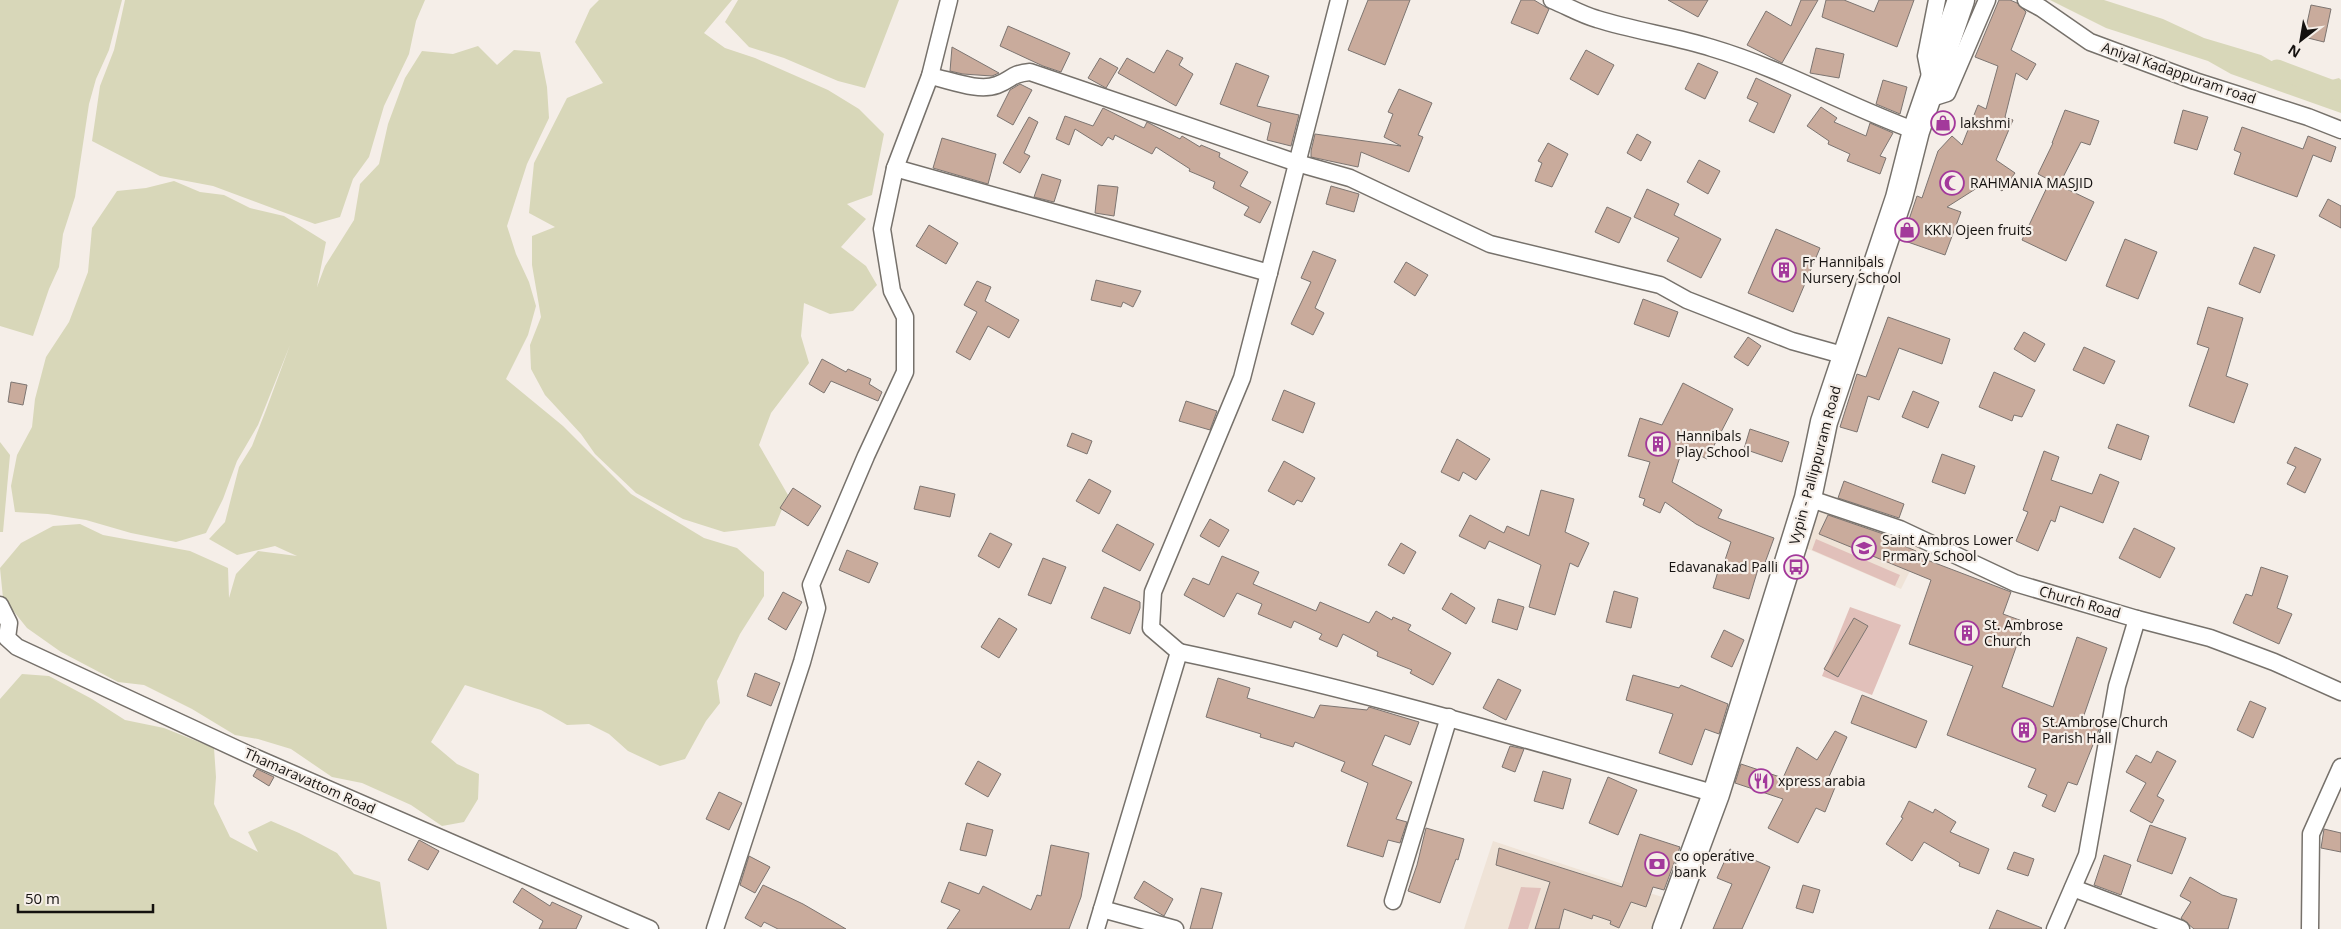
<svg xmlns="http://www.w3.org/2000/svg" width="2341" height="929" font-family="'Open Sans',sans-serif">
  <rect width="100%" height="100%" fill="#f5eee8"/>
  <g fill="#efe3d7">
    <polygon points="1821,510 1923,545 1901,589 1801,546"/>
    <polygon points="1493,841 1662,897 1651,929 1464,929"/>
  </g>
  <g fill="#e1c0ba">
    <polygon points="1816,539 1900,575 1895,586 1812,550"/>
    <polygon points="1850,607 1901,625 1872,695 1822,676"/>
    <polygon points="1521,887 1541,888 1528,929 1508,929"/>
  </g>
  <g fill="#d8d7b9">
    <polygon points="0,0 122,0 109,50 96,79 89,104 75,197 63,234 59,267 49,289 33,336 0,326"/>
    <polygon points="125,0 425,0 416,21 409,54 384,106 369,157 353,179 340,217 315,224 213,186 160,176 92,141 100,86 114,50"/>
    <polygon points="599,0 732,0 704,33 725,48 755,58 828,90 859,109 884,134 872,195 847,204 866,219 841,247 866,266 877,285 853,311 830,314 804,303 801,336 809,363 771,413 759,445 788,495 775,526 724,532 683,519 636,493 595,454 581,434 545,395 531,369 530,345 541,317 532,265 532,236 555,227 529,213 534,163 567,98 603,83 575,42 590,9"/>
    <polygon points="738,0 899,0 865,88 838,81 784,58 749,47 725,22"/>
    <polygon points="2050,0 2104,0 2163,19 2204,38 2261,55 2313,85 2339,78 2341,80 2341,113 2231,74 2208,61 2106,28"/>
    <polygon points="478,46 497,65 514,50 540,52 547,87 549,118 527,164 507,226 516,254 529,282 536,306 528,335 506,379 563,426 631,494 704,538 737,548 764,572 764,596 740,634 717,681 720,703 706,721 685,759 660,766 628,751 609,734 589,724 567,725 541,710 465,685 431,742 457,764 479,774 478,799 464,822 442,826 411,805 362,783 332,777 291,749 258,739 235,735 192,709 144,685 118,682 61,652 27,628 3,598 0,568 21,543 53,526 80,524 103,535 190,551 228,568 229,598 236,574 258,551 297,556 275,546 237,555 209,539 225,522 239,467 252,446 266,410 290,345 258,425 237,461 223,499 206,533 176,542 131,533 86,520 48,514 15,512 11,486 17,455 32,427 35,399 46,357 69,322 88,272 92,228 117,191 146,188 174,181 200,192 224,195 250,208 284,216 326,242 317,287 325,266 354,220 360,184 379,164 388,124 405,78 422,51 453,54"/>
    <polygon points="0,442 10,455 3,532 0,532"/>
    <polygon points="22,674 49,676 92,699 125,720 164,728 214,748 216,777 214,804 230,837 258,852 248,832 271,821 299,833 337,853 354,874 380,882 387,929 0,929 0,699"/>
  </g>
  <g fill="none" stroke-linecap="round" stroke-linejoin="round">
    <polyline stroke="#d8d7b9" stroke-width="19" points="2277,69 2341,93"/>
  </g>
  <g fill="#c9ab9c" stroke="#7d7571">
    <polygon points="1368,0 1410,0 1385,65 1348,50"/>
    <polygon points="1521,0 1534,0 1549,9 1538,34 1511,23"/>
    <polygon points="1668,0 1708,0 1698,17"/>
    <polygon points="1801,0 1818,0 1782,63 1747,45 1766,11 1791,26"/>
    <polygon points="1826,0 1844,0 1874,12 1879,0 1914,0 1897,47 1822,17"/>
    <polygon points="1999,0 2010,0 2017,3 2026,12 2011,50 2036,64 2027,80 2016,73 2005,117 2013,120 1996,160 2015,173 2002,191 1988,181 1947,207 1961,212 1945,255 1902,240 1917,196 1922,198 1938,151 1952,136 1962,145 1978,105 1986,109 1998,66 1975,57"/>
    <polygon points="2311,5 2331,9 2324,42 2304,37"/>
    <polygon points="1008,26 1070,53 1061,72 1043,66 1000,46"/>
    <polygon points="952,47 999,73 992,76 963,74 950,71"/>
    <polygon points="1816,48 1844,54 1839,78 1810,73"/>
    <polygon points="1167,50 1183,58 1179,65 1193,74 1176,106 1118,73 1127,58 1154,73"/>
    <polygon points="1586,50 1614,65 1598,95 1570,79"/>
    <polygon points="1100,58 1118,68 1106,88 1088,78"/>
    <polygon points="1236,63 1269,76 1257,106 1299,115 1291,146 1267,140 1271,123 1220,104"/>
    <polygon points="1698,63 1718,72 1705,99 1685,89"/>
    <polygon points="1756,78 1791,95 1774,133 1749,121 1758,103 1747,98"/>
    <polygon points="1883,80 1907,87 1900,114 1876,104"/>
    <polygon points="1020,84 1032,90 1013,125 997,116 1010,90"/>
    <polygon points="1399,89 1432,103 1418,135 1423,137 1409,172 1361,152 1358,167 1311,157 1311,151 1315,134 1401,146 1384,137 1393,114 1388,112"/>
    <polygon points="1821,107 1837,118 1834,122 1866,136 1870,123 1893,133 1880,156 1886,158 1880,174 1847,161 1850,154 1828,144 1829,141 1807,126"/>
    <polygon points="1103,108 1144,128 1147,122 1180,139 1182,136 1200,147 1201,145 1220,153 1219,157 1248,172 1240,186 1271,202 1260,223 1244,215 1249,207 1213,188 1215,182 1189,171 1190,169 1156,147 1152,154 1115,135 1113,140 1108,137 1102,146 1075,129 1069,145 1056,139 1065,116 1093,126"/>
    <polygon points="2065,110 2099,121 2090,145 2081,142 2059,185 2038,174 2053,143 2052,143"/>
    <polygon points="2183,110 2208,117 2197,150 2174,143"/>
    <polygon points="1029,117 1038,122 1024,153 1030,156 1020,173 1003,163"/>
    <polygon points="2242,127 2303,149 2308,136 2336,147 2331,162 2313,155 2297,197 2234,174 2241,153 2234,150"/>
    <polygon points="1637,134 1651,142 1641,161 1627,153"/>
    <polygon points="942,138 996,154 988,184 933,168"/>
    <polygon points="1548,143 1568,154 1552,187 1535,181 1542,163 1538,161"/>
    <polygon points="1699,160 1720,171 1708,194 1687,182"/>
    <polygon points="1042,174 1061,180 1054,202 1034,197"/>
    <polygon points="2050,181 2094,202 2066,261 2022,240"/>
    <polygon points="1098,185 1118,187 1114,216 1095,213"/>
    <polygon points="1331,186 1359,194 1354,212 1326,204"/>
    <polygon points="1647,189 1679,204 1674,215 1721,239 1701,278 1667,261 1679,238 1634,217"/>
    <polygon points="2328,199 2341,206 2341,228 2319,216"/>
    <polygon points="1607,207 1631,218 1619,243 1595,232"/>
    <polygon points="929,225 958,243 946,264 916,246"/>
    <polygon points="1776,229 1820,248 1793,312 1748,293"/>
    <polygon points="2125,239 2157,252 2138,299 2106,286"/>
    <polygon points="2254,247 2275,255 2260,293 2239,284"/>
    <polygon points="1313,251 1336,260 1315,308 1324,313 1313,335 1291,324 1311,282 1301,278"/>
    <polygon points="1406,262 1428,275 1415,296 1394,282"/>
    <polygon points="1096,280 1141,291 1133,307 1123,302 1121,307 1091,300"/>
    <polygon points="977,281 991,287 985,301 1019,320 1009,338 988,326 970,360 956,352 977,312 964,305"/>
    <polygon points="1643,299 1678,312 1669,337 1634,324"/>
    <polygon points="2208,307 2243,318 2226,376 2248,384 2234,423 2189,406 2209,348 2197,344"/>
    <polygon points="1888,317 1950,339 1942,364 1899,348 1879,400 1868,396 1857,432 1840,427 1857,374 1866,377"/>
    <polygon points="2024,332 2045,344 2035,362 2014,349"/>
    <polygon points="1748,337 1761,346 1748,366 1734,357"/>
    <polygon points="2084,347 2115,361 2104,384 2073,370"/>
    <polygon points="822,359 846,372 848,369 871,379 869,384 882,392 878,401 831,381 824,393 809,384"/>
    <polygon points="1994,372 2035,390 2022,417 2014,415 2012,421 1979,407"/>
    <polygon points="11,382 27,385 23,405 8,402"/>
    <polygon points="1683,383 1733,409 1707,459 1683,447 1672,482 1722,510 1718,518 1774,538 1762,571 1758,569 1749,599 1713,588 1719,568 1722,569 1731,542 1696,524 1665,502 1660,513 1643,505 1645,499 1639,497 1650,462 1628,456 1640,418 1662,425"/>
    <polygon points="1284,390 1315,403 1303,433 1272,420"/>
    <polygon points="1913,391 1939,402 1928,428 1902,417"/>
    <polygon points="1186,401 1217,411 1210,430 1179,421"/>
    <polygon points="2117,424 2149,436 2141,460 2108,448"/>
    <polygon points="1750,429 1789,442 1782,462 1744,449"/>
    <polygon points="1072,433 1092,441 1087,454 1067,446"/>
    <polygon points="1457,439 1490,459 1476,480 1463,472 1459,481 1441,472"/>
    <polygon points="2295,447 2321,459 2305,493 2287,484 2296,467 2287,463"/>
    <polygon points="2044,451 2059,457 2051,480 2092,494 2100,474 2119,482 2103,523 2060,506 2055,522 2051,520 2038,551 2016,541 2028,512 2023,510"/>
    <polygon points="1942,454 1975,466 1965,494 1932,482"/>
    <polygon points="1284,461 1315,478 1302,502 1297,500 1294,505 1268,491"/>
    <polygon points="1089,479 1111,491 1099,514 1076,501"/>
    <polygon points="1844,481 1904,504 1899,518 1838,498"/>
    <polygon points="920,486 955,494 950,517 914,509"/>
    <polygon points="793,488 821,506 808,526 780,508"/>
    <polygon points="1541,490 1574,499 1565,532 1589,543 1578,567 1570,563 1555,615 1529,607 1541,565 1489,541 1485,549 1459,536 1470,515 1504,533 1507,526 1529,536"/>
    <polygon points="1828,515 1892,537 1890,540 1916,551 1914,555 2011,592 2003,614 2025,622 2002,687 2053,707 2077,637 2107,648 2083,718 2100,725 2100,727 2077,785 2068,782 2055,812 2042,806 2047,795 2028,787 2036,769 1947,735 1973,666 1909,644 1931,580 1819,534"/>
    <polygon points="1210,519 1229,530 1219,547 1200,536"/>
    <polygon points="1117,524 1154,544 1140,571 1102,551"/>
    <polygon points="2134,528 2175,548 2160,578 2119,558"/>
    <polygon points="990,533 1012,544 999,568 978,556"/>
    <polygon points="1401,543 1416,552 1404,574 1388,565"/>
    <polygon points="847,550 878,563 869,583 839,570"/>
    <polygon points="1222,556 1259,572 1253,584 1316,611 1320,602 1369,623 1376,611 1392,620 1393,617 1411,625 1408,630 1451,653 1433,685 1410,673 1412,670 1377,656 1378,652 1343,634 1337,647 1319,639 1322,634 1294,621 1291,628 1258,614 1262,604 1237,593 1224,617 1184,595 1193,578 1209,585"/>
    <polygon points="1043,558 1066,567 1051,604 1028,595"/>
    <polygon points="2261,567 2288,576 2277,608 2292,614 2279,644 2233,623 2246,594 2252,596"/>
    <polygon points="1104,587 1140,602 1140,608 1130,634 1091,618"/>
    <polygon points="1614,591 1638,598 1631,628 1606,622"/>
    <polygon points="783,592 802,602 786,630 768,619"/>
    <polygon points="1451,593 1475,608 1466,624 1442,609"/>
    <polygon points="1498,599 1524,607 1517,630 1492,622"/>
    <polygon points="999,618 1017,629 999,658 981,647"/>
    <polygon points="1854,618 1868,626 1838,677 1824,669"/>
    <polygon points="1724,630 1744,640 1732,667 1711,657"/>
    <polygon points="755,673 780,683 771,706 747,696"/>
    <polygon points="1633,675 1679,688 1681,685 1728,704 1719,734 1705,729 1692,765 1659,753 1673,714 1626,700"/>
    <polygon points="1218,678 1250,688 1247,698 1314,718 1320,705 1367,710 1369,707 1419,722 1410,745 1385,735 1372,765 1412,782 1396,819 1407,822 1400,843 1388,840 1383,857 1347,846 1368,783 1341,771 1345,762 1295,742 1293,747 1260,737 1261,734 1206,717"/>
    <polygon points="1498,679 1521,690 1506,720 1483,708"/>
    <polygon points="1862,695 1927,721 1916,748 1851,723"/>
    <polygon points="2250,701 2266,708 2253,738 2237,730"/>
    <polygon points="1835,731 1847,737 1827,781 1836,785 1825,812 1816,808 1798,843 1768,828 1783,799 1735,783 1741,764 1783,778 1797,747 1817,760"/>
    <polygon points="1510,746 1524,749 1515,772 1502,767"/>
    <polygon points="2157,751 2176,761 2157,796 2164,800 2152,823 2130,811 2146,783 2126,772 2136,755 2151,763"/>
    <polygon points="978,761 1001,774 988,797 965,784"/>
    <polygon points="257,769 274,777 269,786 253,776"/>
    <polygon points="1543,771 1571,779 1563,809 1534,801"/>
    <polygon points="1608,777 1637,790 1618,835 1589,823"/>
    <polygon points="719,792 742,803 729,830 706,819"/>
    <polygon points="1909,801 1933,813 1935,809 1956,822 1950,832 1989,849 1979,874 1959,866 1960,863 1924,842 1912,861 1886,844 1903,818 1901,817"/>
    <polygon points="967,823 993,830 986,856 960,850"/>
    <polygon points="2150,825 2186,838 2172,874 2137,861"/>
    <polygon points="1426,828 1464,839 1458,860 1456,859 1440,903 1408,891 1417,865"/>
    <polygon points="2324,829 2341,833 2341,852 2321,848"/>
    <polygon points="1640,834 1680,847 1664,890 1653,887 1646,907 1631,902 1619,928 1610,924 1611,921 1593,915 1592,919 1564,909 1559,929 1535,929 1550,882 1496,865 1499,848 1622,887"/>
    <polygon points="419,840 439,851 428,870 408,860"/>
    <polygon points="1051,845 1089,853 1081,897 1069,929 947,929 960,910 941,902 949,882 979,894 983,886 1031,910 1037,895 1041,896"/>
    <polygon points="1730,849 1770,867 1742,929 1713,929 1732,884 1717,878"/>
    <polygon points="2014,852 2034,859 2028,876 2007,869"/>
    <polygon points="2104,855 2131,865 2121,895 2094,885"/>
    <polygon points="749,856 770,867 755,893 740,885"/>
    <polygon points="2190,877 2222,895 2237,899 2228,929 2194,929 2181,918 2191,902 2180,896"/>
    <polygon points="1144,881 1173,899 1164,916 1134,898"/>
    <polygon points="763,885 803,904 846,929 778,929 764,922 761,927 745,918"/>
    <polygon points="1803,885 1820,890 1813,913 1796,908"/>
    <polygon points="522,888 550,906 552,902 582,916 576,929 539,929 543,921 513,902"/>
    <polygon points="1201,888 1222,893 1212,929 1190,929"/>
    <polygon points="1997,910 2042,928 2041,929 1989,929"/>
  </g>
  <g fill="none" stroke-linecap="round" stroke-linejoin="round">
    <g stroke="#76716b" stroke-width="19">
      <g id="street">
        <path d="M1552,0C1567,6 1582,15 1597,19C1635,31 1674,36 1712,48C1783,69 1847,106 1916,131"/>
        <polyline points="2026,0 2041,8 2090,42 2195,81 2308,117 2341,130"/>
        <path d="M930,76C950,80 978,92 997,85C1013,79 1010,74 1030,72L1297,163L1350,178L1490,244L1660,285L1687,300L1792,341L1846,356"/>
        <polyline points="1931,81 1926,56 1937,0"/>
        <polyline points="1928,99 1947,93 1987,0"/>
        <polyline points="895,168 1269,273"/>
        <polyline points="1808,498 1900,529 2015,583 2137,619 2117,686 2087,855 2055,929"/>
        <polyline points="0,605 9,623 7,638 17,647 254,757 650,929"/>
        <polyline points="2137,619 2210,638 2274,662 2341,692"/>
        <path d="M1179,652C1361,690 1538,743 1716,794"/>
        <polyline points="2073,888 2181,929"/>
        <polyline points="1393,901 1449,717"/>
        <polyline points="1102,909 1175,929"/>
        <polyline points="715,929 802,662 817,608 811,585 866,456 905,372 905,317 892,291 882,229 895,168 930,76 949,0"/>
        <polyline points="1096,929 1179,652 1151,628 1153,592 1242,378 1339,0"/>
        <polyline points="2310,929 2311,834 2341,767"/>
      </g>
    </g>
    <g stroke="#76716b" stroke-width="29">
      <polyline id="primary" points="1666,929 1716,794 1808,498 1824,422 1899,198 1916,131 1961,0"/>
    </g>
    <use href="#street" stroke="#fff" stroke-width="16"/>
    <use href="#primary" stroke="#fff" stroke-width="26"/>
  </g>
  <defs>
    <g id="shop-ring" transform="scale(1.25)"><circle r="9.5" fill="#f5eee8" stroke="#a3399b" stroke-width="1.5"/><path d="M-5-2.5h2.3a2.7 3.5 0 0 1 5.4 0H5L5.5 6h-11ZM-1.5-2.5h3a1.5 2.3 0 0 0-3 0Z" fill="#a3399b"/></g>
    <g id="mosque-ring" transform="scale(1.25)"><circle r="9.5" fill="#f5eee8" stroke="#a3399b" stroke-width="1.5"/><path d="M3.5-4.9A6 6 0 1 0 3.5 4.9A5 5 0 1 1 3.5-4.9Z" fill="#a3399b"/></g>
    <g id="building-ring" transform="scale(1.25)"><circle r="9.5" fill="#f5eee8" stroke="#a3399b" stroke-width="1.5"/><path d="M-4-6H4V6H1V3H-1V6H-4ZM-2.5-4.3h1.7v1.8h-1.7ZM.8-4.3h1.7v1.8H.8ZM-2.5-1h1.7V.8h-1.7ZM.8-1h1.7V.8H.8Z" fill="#a3399b"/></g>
    <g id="school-ring" transform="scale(1.25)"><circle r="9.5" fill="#f5eee8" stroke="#a3399b" stroke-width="1.5"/><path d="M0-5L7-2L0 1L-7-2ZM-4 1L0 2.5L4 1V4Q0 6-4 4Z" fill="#a3399b"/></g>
    <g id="bus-ring" transform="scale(1.25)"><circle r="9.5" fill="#f5eee8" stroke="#a3399b" stroke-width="1.5"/><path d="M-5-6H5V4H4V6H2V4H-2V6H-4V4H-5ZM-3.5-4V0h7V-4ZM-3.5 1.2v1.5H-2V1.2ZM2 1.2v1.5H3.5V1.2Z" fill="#a3399b"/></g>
    <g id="restaurant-ring" transform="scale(1.25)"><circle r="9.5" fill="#f5eee8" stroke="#a3399b" stroke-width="1.5"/><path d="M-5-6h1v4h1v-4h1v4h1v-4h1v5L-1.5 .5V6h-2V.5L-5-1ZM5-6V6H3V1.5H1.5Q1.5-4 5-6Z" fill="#a3399b"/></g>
    <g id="bank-ring" transform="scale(1.25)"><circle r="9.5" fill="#f5eee8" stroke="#a3399b" stroke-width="1.5"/><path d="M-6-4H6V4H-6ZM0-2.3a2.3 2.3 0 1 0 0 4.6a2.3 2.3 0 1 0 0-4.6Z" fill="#a3399b"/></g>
  </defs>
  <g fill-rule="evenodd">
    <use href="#shop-ring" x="1943" y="123"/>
    <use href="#mosque-ring" x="1952" y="183"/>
    <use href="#shop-ring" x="1907" y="230"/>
    <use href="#building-ring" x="1784" y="270"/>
    <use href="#building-ring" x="1658" y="444"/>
    <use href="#school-ring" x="1864" y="548"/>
    <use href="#bus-ring" x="1796" y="567"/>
    <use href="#building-ring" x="1967" y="633"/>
    <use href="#building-ring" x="2024" y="730"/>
    <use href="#restaurant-ring" x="1761" y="781"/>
    <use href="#bank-ring" x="1657" y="864"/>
  </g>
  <g text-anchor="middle" stroke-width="4.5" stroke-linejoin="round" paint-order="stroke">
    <g font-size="14" fill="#14110f" stroke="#f5eee8">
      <text transform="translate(2179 73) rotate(19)" y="5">Aniyal Kadappuram road</text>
      <text transform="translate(1815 465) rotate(-75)" y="5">Vypin - Pallippuram Road</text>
      <text transform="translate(2080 602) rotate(16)" y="5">Church Road</text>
      <text transform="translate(310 781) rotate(24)" y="5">Thamaravattom Road</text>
    </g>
    <g font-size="14" fill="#14110f" stroke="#f5eee8" text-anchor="start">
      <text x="1960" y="128">lakshmi</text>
      <text x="1970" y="188">RAHMANIA MASJID</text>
      <text x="1924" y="235">KKN Ojeen fruits</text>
      <text x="1802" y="267">Fr Hannibals<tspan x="1802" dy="16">Nursery School</tspan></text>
      <text x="1676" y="441">Hannibals<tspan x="1676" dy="16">Play School</tspan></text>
      <text x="1882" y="545">Saint Ambros Lower<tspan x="1882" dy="16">Prmary School</tspan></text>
      <text x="1778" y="572" text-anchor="end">Edavanakad Palli</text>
      <text x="1984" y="630">St. Ambrose<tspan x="1984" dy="16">Church</tspan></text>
      <text x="2042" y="727">St.Ambrose Church<tspan x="2042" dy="16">Parish Hall</tspan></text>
      <text x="1778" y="786">xpress arabia</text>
      <text x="1674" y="861">co operative<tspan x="1674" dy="16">bank</tspan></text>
    </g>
  </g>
  <g transform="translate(2301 40) rotate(211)" stroke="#f5eee8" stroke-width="4" paint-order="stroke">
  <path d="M0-4L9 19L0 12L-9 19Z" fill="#14110f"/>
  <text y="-8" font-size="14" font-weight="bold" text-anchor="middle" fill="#14110f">N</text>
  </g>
  <path d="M18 904v8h135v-8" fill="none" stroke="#14110f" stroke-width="2.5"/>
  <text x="25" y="904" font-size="15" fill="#14110f" stroke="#f5eee8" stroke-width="4" paint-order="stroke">50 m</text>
</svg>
